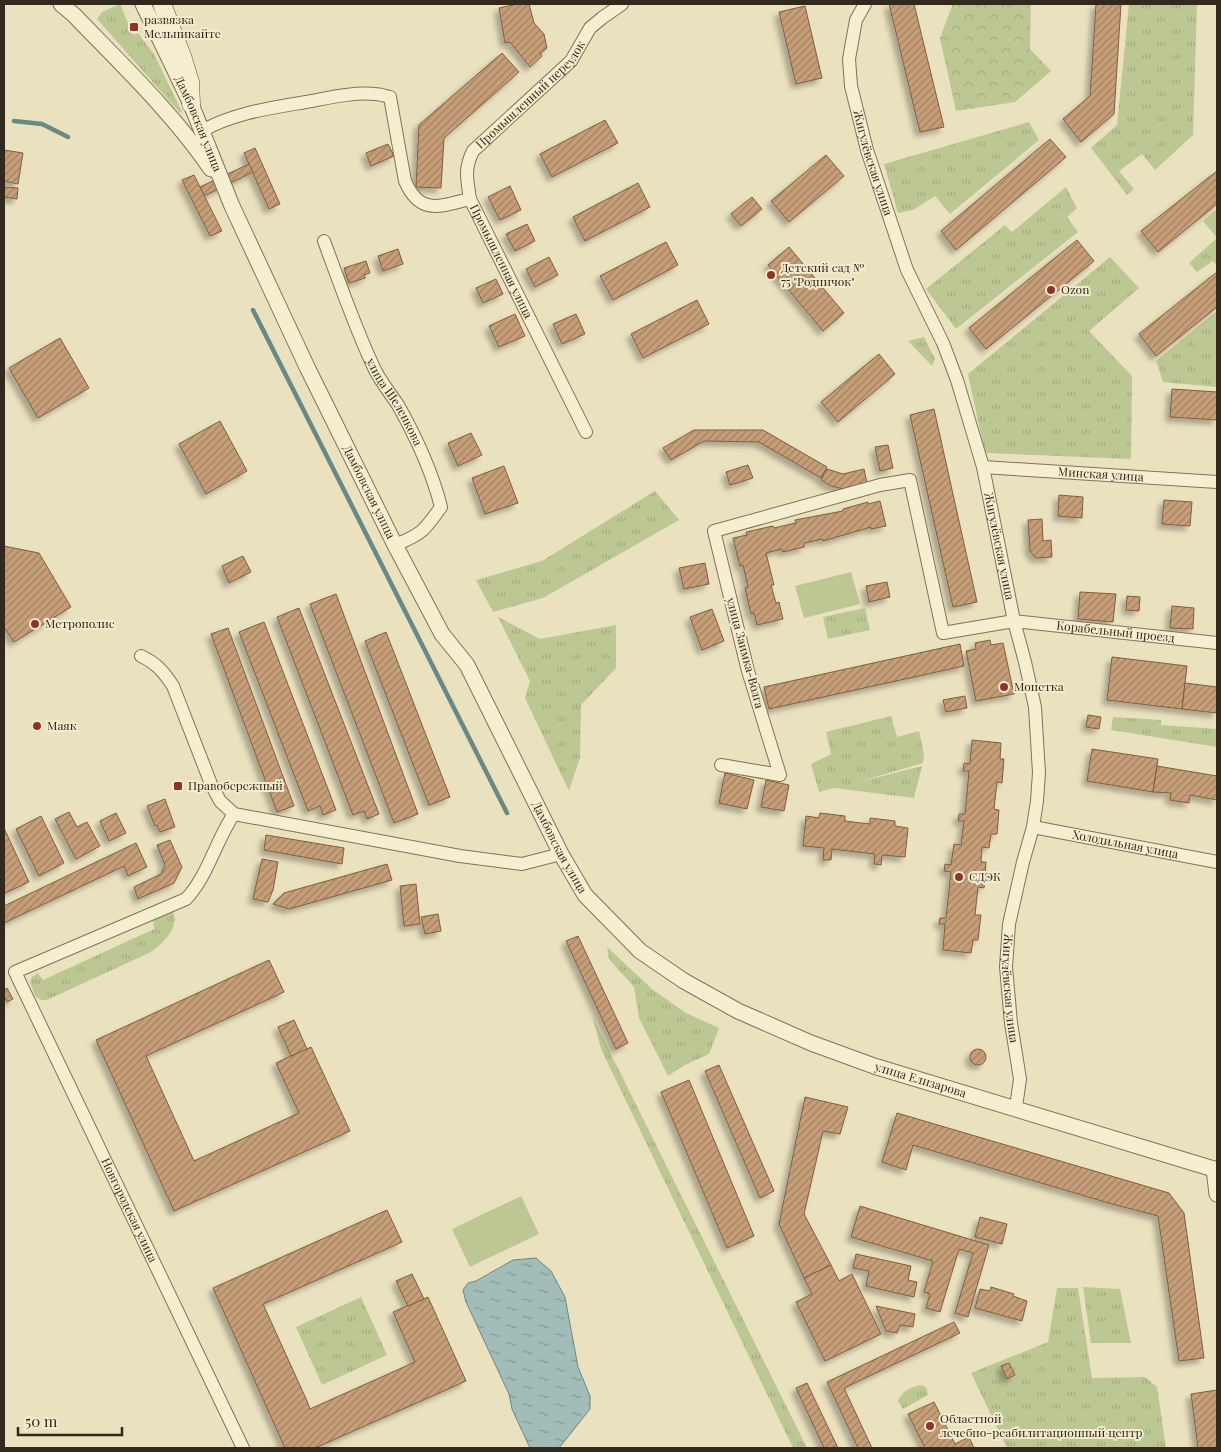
<svg xmlns="http://www.w3.org/2000/svg" width="1221" height="1452" font-family="'Playfair Display',serif">
  <defs>
    <pattern id="grass-tufts" width="24" height="20" patternUnits="userSpaceOnUse" patternTransform="scale(1.25)"><rect width="24" height="20" fill="#bdc794"/><path d="M3 7l-1-3M5 7V3M7 7l1-3M15 17l-1-3M17 17v-4M19 17l1-3" fill="none" stroke="#a3ab7f"/></pattern>
    <pattern id="forest-crowns" width="20" height="18" patternUnits="userSpaceOnUse" patternTransform="scale(1.25)"><rect width="20" height="18" fill="#bdc794"/><path d="M2 6a3 3 0 1 1 6 0M12 15a3 3 0 1 1 6 0" fill="none" stroke="#a3ab7f"/></pattern>
    <pattern id="water-ripples" width="26" height="14" patternUnits="userSpaceOnUse" patternTransform="scale(1.25)"><rect width="26" height="14" fill="#a2bcb7"/><path d="M2 4q2-2 4 0t4 0M15 11q2-2 4 0t4 0" fill="none" stroke="#859994"/></pattern>
    <pattern id="building-hatch" width="6" height="6" patternUnits="userSpaceOnUse" patternTransform="scale(1.25)"><rect width="6" height="6" fill="#c69e77"/><path d="M-1 1l2-2M0 6l6-6M5 7l2-2" fill="none" stroke="#a18161"/></pattern>
    <filter id="shadow"><feDropShadow dx="-4.5" dy="4.5" stdDeviation="2.5" flood-color="#0004"/></filter>
  </defs>
  <rect width="100%" height="100%" fill="#eae1bf"/>
  <g fill="url(#grass-tufts)">
    <polygon points="120,4 133,35 138,33 154,54 182,112 180,113 97,19 102,12"/>
    <polygon points="1129,4 1197,4 1193,135 1155,170 1142,154 1119,171 1134,189 1127,195 1091,148 1117,125"/>
    <polygon points="1029,122 1039,140 950,214 935,196 913,210 898,213 884,164"/>
    <polygon points="1066,187 1077,208 1067,217 1078,232 956,329 926,289 1005,225 1012,232"/>
    <polygon points="1217,209 1217,266 1213,261 1197,272 1189,263 1217,238 1203,221"/>
    <polygon points="1110,257 1139,288 1089,331 1132,376 1131,459 985,453 968,374"/>
    <polygon points="1217,311 1217,387 1163,382 1156,361"/>
    <polygon points="924,337 935,359 932,366 908,341"/>
    <polygon points="655,491 679,520 543,598 493,612 476,580 542,561"/>
    <polygon points="865,608 870,630 828,639 823,617"/>
    <polygon points="498,617 540,639 616,625 616,668 581,705 580,757 569,791 525,698 530,681"/>
    <polygon points="891,716 897,737 919,731 924,754 923,763 855,783 922,766 914,798 834,788 819,792 811,764 831,754 826,732"/>
    <polygon points="1113,717 1161,720 1161,725 1217,729 1217,747 1111,730"/>
    <path d="M168,911H173C180,928 163,943 151,952L47,1000H41L35,996L30,982L32,977L38,973L43,980L154,929L153,921L157,917Z"/>
    <polygon points="607,947 652,989 686,1013 719,1028 709,1054 683,1066 668,1076 639,1018 634,987 609,959"/>
    <polygon points="593,1018 807,1448 793,1448 601,1049"/>
    <polygon points="1083,1287 1120,1289 1131,1343 1091,1343"/>
    <polygon points="1057,1288 1078,1288 1092,1378 1145,1377 1157,1387 1166,1448 1007,1448 971,1373 1048,1342"/>
    <polygon points="361,1297 387,1355 322,1385 296,1327"/>
    <path d="M920,1385L926,1387L928,1395L903,1409L898,1401C902,1391 910,1388 920,1385Z"/>
  </g>
  <polygon fill="url(#forest-crowns)" points="951,4 1031,4 1030,49 1051,71 1015,102 956,111 940,38 952,6"/>
  <g fill="#bdc794">
    <polygon points="851,572 860,604 804,618 795,586"/>
    <polygon points="521,1196 539,1234 470,1267 452,1229"/>
  </g>
  <polygon fill="url(#water-ripples)" stroke="#6a8984" points="536,1258 551,1271 565,1297 578,1367 590,1396 590,1409 559,1448 530,1448 512,1409 509,1394 466,1302 463,1290 468,1283 476,1281 513,1260"/>
  <g fill="none" stroke-linecap="round" stroke-linejoin="round">
    <g stroke="#6a8984" stroke-width="4.5">
      <polyline points="14,121 42,124 68,137"/>
      <polyline points="253,310 507,813"/>
    </g>
  </g>
  <g fill="url(#building-hatch)" stroke="#7f5e40" filter="url(#shadow)">
    <polygon points="517,4 529,4 534,23 544,34 547,48 540,54 542,56 530,67 510,42 505,43 499,8"/>
    <polygon points="889,4 914,4 944,127 920,132"/>
    <polygon points="1096,4 1121,4 1114,114 1081,142 1063,119 1090,96"/>
    <polygon points="805,6 822,78 796,84 779,12"/>
    <polygon points="502,53 519,72 444,138 441,188 416,187 419,125"/>
    <polygon points="605,120 618,143 552,177 540,154"/>
    <polygon points="1050,139 1066,157 956,250 941,231"/>
    <polygon points="388,144 394,156 371,166 366,153"/>
    <polygon points="255,148 280,204 269,209 244,153"/>
    <polygon points="4,150 23,153 18,184 4,181"/>
    <polygon points="826,155 844,176 789,222 771,201"/>
    <polygon points="249,164 253,172 204,196 200,187"/>
    <polygon points="1217,171 1217,204 1158,252 1141,231"/>
    <polygon points="194,175 222,231 210,236 182,180"/>
    <polygon points="638,183 650,207 585,241 573,217"/>
    <polygon points="510,186 521,210 500,220 488,197"/>
    <polygon points="4,187 18,188 17,199 4,197"/>
    <polygon points="752,197 762,209 741,226 731,214"/>
    <polygon points="527,224 535,241 515,251 506,234"/>
    <polygon points="1077,240 1094,261 986,349 969,328"/>
    <polygon points="666,242 678,265 613,300 600,276"/>
    <polygon points="789,247 844,313 823,331 768,265"/>
    <polygon points="398,249 403,264 383,271 378,256"/>
    <polygon points="549,257 558,275 535,287 526,269"/>
    <polygon points="366,261 370,273 364,275 365,278 349,283 344,268"/>
    <polygon points="1217,272 1217,307 1156,356 1139,334"/>
    <polygon points="496,279 503,294 483,303 476,288"/>
    <polygon points="697,300 709,324 643,358 631,334"/>
    <polygon points="515,314 525,336 499,347 489,326"/>
    <polygon points="576,314 585,334 562,344 553,324"/>
    <polygon points="60,338 89,388 38,418 9,368"/>
    <polygon points="879,354 895,374 838,422 821,402"/>
    <polygon points="1172,389 1217,392 1217,420 1170,417"/>
    <polygon points="934,409 977,602 953,607 910,415"/>
    <polygon points="220,421 247,471 206,494 179,444"/>
    <polygon points="694,430 763,430 827,467 821,478 759,442 704,441 671,460 663,448"/>
    <polygon points="471,433 482,455 458,466 448,443"/>
    <polygon points="888,445 893,468 880,471 875,447"/>
    <polygon points="748,465 753,478 730,485 726,472"/>
    <polygon points="504,466 518,503 485,514 472,478"/>
    <polygon points="827,469 843,474 864,469 867,483 843,489 831,486 821,480"/>
    <polygon points="1059,495 1083,497 1082,518 1058,516"/>
    <polygon points="1164,500 1192,502 1190,526 1162,524"/>
    <polygon points="880,501 886,526 871,529 871,527 823,541 823,539 804,543 804,547 783,552 782,549 766,553 774,585 771,585 776,603 779,602 783,619 757,625 754,613 751,614 745,588 748,587 743,565 740,566 733,538 747,535 746,532 773,526 774,528 796,523 795,520 843,511 843,509 868,502 868,504"/>
    <polygon points="1042,519 1043,541 1051,540 1052,557 1036,558 1030,551 1028,520"/>
    <polygon points="4,546 39,553 71,607 14,642 4,627"/>
    <polygon points="243,556 251,572 229,583 222,566"/>
    <polygon points="705,563 709,584 684,589 679,568"/>
    <polygon points="887,582 890,597 869,602 866,586"/>
    <polygon points="1080,592 1116,594 1113,622 1078,619"/>
    <polygon points="336,594 418,814 394,823 310,604"/>
    <polygon points="1127,596 1140,597 1139,611 1126,610"/>
    <polygon points="1172,606 1194,608 1193,629 1170,628"/>
    <polygon points="299,608 379,814 367,819 364,811 353,815 277,617"/>
    <polygon points="712,609 724,641 702,650 690,617"/>
    <polygon points="264,622 336,810 323,815 320,806 308,811 239,632"/>
    <polygon points="228,628 294,806 277,812 211,634"/>
    <polygon points="386,632 450,797 429,805 365,641"/>
    <polygon points="990,640 991,645 1003,643 1014,694 976,701 966,651 976,649 975,643"/>
    <polygon points="960,644 964,666 769,709 764,687"/>
    <polygon points="1112,657 1187,666 1182,709 1107,700"/>
    <polygon points="1185,683 1217,687 1217,713 1182,709"/>
    <polygon points="965,696 967,708 946,712 943,700"/>
    <polygon points="1088,715 1101,717 1099,729 1086,727"/>
    <polygon points="972,740 1001,743 1000,759 1004,759 1002,783 997,782 994,809 999,810 997,834 991,834 989,848 982,847 981,862 986,862 984,888 978,887 975,915 981,915 978,940 973,940 971,953 943,950 945,924 939,924 940,918 946,918 951,872 944,871 945,864 951,865 954,844 961,845 964,821 958,821 959,814 965,814 969,771 963,771 964,763 970,764"/>
    <polygon points="1092,749 1158,759 1153,792 1087,781"/>
    <polygon points="1157,766 1217,776 1217,800 1190,795 1189,803 1170,800 1171,793 1153,792"/>
    <polygon points="725,773 754,780 747,809 719,803"/>
    <polygon points="766,780 789,785 784,811 761,807"/>
    <polygon points="165,799 175,827 160,832 157,825 155,826 147,806"/>
    <polygon points="69,812 77,827 87,822 100,846 76,859 55,819"/>
    <polygon points="116,813 126,833 109,841 100,821"/>
    <polygon points="820,813 845,816 845,821 870,824 870,818 895,821 895,826 908,828 905,857 882,855 881,865 874,864 875,854 832,849 831,860 823,860 824,848 803,846 806,816 819,818"/>
    <polygon points="41,816 64,863 39,876 16,829"/>
    <polygon points="4,828 29,882 5,893 4,890"/>
    <polygon points="266,835 344,848 342,864 264,850"/>
    <polygon points="170,840 182,867 174,883 138,899 134,887 161,874 165,865 157,845"/>
    <polygon points="136,843 147,867 128,876 124,866 4,923 4,906"/>
    <polygon points="262,859 278,862 273,890 268,902 253,899"/>
    <polygon points="387,864 392,880 289,909 273,904 284,893"/>
    <polygon points="416,884 420,924 404,926 400,886"/>
    <polygon points="438,914 441,931 425,934 421,917"/>
    <polygon points="578,936 628,1043 616,1049 566,941"/>
    <polygon points="269,960 284,992 146,1056 194,1161 299,1113 276,1063 311,1047 350,1131 174,1211 96,1040"/>
    <polygon points="7,988 13,999 7,1002 4,996 4,990"/>
    <polygon points="294,1020 307,1049 291,1056 278,1027"/>
    <circle cx="978" cy="1057" r="8"/>
    <polygon points="719,1065 774,1191 760,1198 705,1071"/>
    <polygon points="689,1080 754,1236 727,1248 661,1092"/>
    <polygon points="805,1097 848,1107 840,1134 823,1131 804,1214 831,1265 804,1278 779,1224"/>
    <polygon points="897,1113 1169,1193 1184,1213 1204,1358 1179,1361 1158,1216 1112,1204 913,1145 906,1170 882,1162"/>
    <polygon points="860,1206 989,1245 968,1317 955,1313 973,1253 959,1249 940,1312 926,1308 930,1294 924,1292 933,1261 851,1237"/>
    <polygon points="387,1210 402,1242 263,1304 307,1401 310,1409 415,1362 393,1312 428,1297 466,1381 315,1448 285,1448 213,1288"/>
    <polygon points="980,1217 1007,1224 1002,1244 975,1237"/>
    <polygon points="856,1254 911,1266 908,1280 917,1282 914,1297 866,1286 869,1271 853,1268"/>
    <polygon points="831,1265 839,1281 852,1274 881,1334 825,1361 796,1302 812,1294 804,1278"/>
    <polygon points="412,1274 424,1299 408,1306 396,1281"/>
    <polygon points="991,1287 1014,1294 1013,1296 1027,1301 1022,1321 975,1308 980,1289 990,1291"/>
    <polygon points="876,1306 915,1314 913,1327 900,1325 897,1333 886,1331"/>
    <polygon points="954,1322 960,1333 844,1388 872,1448 858,1448 827,1382"/>
    <polygon points="1009,1363 1015,1375 1007,1379 1001,1366"/>
    <polygon points="807,1383 838,1448 824,1448 796,1388"/>
    <polygon points="1217,1390 1217,1448 1198,1448 1191,1394"/>
    <polygon points="934,1402 955,1444 969,1437 974,1448 925,1448 908,1414"/>
  </g>
  <g fill="none" stroke-linecap="round" stroke-linejoin="round">
    <g stroke="#817259" stroke-width="14">
      <g id="minor">
        <path id="s1" d="M865,4L856,20L849,59L851,86L867,150L907,270L943,343L957,380L983,467L1014,621L1025,662L1035,707L1039,773L1037,801L1033,827L1023,862L1009,924L1006,967L1011,1023L1020,1079L1016,1107"/>
        <path id="s2" d="M202,131C233,113 271,108 306,102C328,98 352,92 375,94C380,94 385,96 390,97L405,181C420,216 440,206 470,199L586,432"/>
        <path id="s3" d="M470,199C467,179 464,169 473,151L571,61L590,28L602,18L622,4"/>
        <path id="s4" d="M324,241C340,284 355,328 375,370C381,382 390,393 398,405C416,437 432,471 441,507C424,531 422,534 395,545"/>
        <path id="s5" d="M983,467L1217,482"/>
        <path d="M141,656C156,663 164,672 173,686L211,784L220,801L234,814L460,856L522,864L561,854"/>
        <path id="s6" d="M721,765L780,775L748,671L714,531L880,485L910,480L943,633L1014,621L1217,643"/>
        <path id="s7" d="M234,814C216,840 208,876 186,899L15,972L243,1448"/>
        <path id="s8" d="M1033,827L1217,862"/>
      </g>
    </g>
    <g stroke="#817259" stroke-width="17">
      <g id="tertiary">
        <path d="M61,4L74,15C121,64 172,112 211,169"/>
        <path id="s9" d="M143,4L191,104L232,206L307,367L395,545L442,634L467,665L561,854L585,895L640,951L684,981L738,1011L811,1043L874,1066L1217,1170"/>
        <polyline points="1214,1169 1217,1194"/>
      </g>
    </g>
    <g stroke="#63533c" stroke-width="19">
      <polyline id="secondary" points="162,4 183,59 190,82 191,104"/>
    </g>
    <use href="#minor" stroke="#f6eed1" stroke-width="12"/>
    <use href="#tertiary" stroke="#f6eed1" stroke-width="15"/>
    <use href="#secondary" stroke="#f6eed1" stroke-width="18"/>
  </g>
  <g fill="#8c342d" stroke="#f2ebce" stroke-width="2">
    <rect x="129" y="22" width="10" height="10" rx="2.5"/>
    <circle cx="771" cy="275" r="5"/>
    <circle cx="1051" cy="290" r="5"/>
    <circle cx="35" cy="624" r="5"/>
    <circle cx="1004" cy="687" r="5"/>
    <circle cx="37" cy="726" r="5"/>
    <rect x="173" y="781" width="10" height="10" rx="2.5"/>
    <circle cx="959" cy="877" r="5"/>
    <circle cx="930" cy="1426" r="5"/>
  </g>
  <g text-anchor="middle" stroke-width="4" stroke-linejoin="round" paint-order="stroke">
    <g font-size="12" fill="#32281c" stroke="#f2ebce" text-anchor="start">
      <text x="144" y="24">развязка<tspan x="144" dy="14">Мельникайте</tspan></text>
      <text x="781" y="272">Детский сад №<tspan x="781" dy="14">75 "Родничок"</tspan></text>
      <text x="1061" y="294">Ozon</text>
      <text x="45" y="628">Метрополис</text>
      <text x="1014" y="691">Монетка</text>
      <text x="47" y="730">Маяк</text>
      <text x="188" y="790">Правобережный</text>
      <text x="969" y="881">СДЭК</text>
      <text x="940" y="1423">Областной<tspan x="940" dy="14">лечебно-реабилитационный центр</tspan></text>
    </g>
    <g font-size="12" fill="#32281c" stroke="#f2ebce">
      <text dy="4" stroke="none"><textPath href="#s3" startOffset="130">Промышленный переулок</textPath></text>
      <text dy="4" stroke="none"><textPath href="#s9" startOffset="132">Дамбовская улица</textPath></text>
      <text dy="4" stroke="none"><textPath href="#s1" startOffset="165">Жигулёвская улица</textPath></text>
      <text dy="4" stroke="none"><textPath href="#s2" startOffset="426">Промышленная улица</textPath></text>
      <text dy="4" stroke="none"><textPath href="#s4" startOffset="176">улица Шеленкова</textPath></text>
      <text dy="4" stroke="none"><textPath href="#s5" startOffset="118">Минская улица</textPath></text>
      <text dy="4" stroke="none"><textPath href="#s9" startOffset="538">Дамбовская улица</textPath></text>
      <text dy="4" stroke="none"><textPath href="#s1" startOffset="570">Жигулёвская улица</textPath></text>
      <text dy="4" stroke="none"><textPath href="#s6" startOffset="846">Корабельный проезд</textPath></text>
      <text transform="translate(745 653) rotate(75)" y="4">улица Заимка-Волга</text>
      <text dy="4" stroke="none"><textPath href="#s8" startOffset="94">Холодильная улица</textPath></text>
      <text dy="4" stroke="none"><textPath href="#s9" startOffset="942">Дамбовская улица</textPath></text>
      <text dy="4" stroke="none"><textPath href="#s1" startOffset="1020">Жигулёвская улица</textPath></text>
      <text dy="4" stroke="none"><textPath href="#s9" startOffset="1385">улица Елизарова</textPath></text>
      <text dy="4" stroke="none"><textPath href="#s7" startOffset="548">Новгородская улица</textPath></text>
    </g>
  </g>
  <rect width="1221" height="1452" fill="none" stroke="#32281c" stroke-width="10"/>
  <path d="M18 1427v8h104v-8" fill="none" stroke="#32281c" stroke-width="2.5"/>
  <text x="25" y="1427" font-size="15" fill="#32281c" stroke="#f2ebce" stroke-width="4" paint-order="stroke">50 m</text>
</svg>
